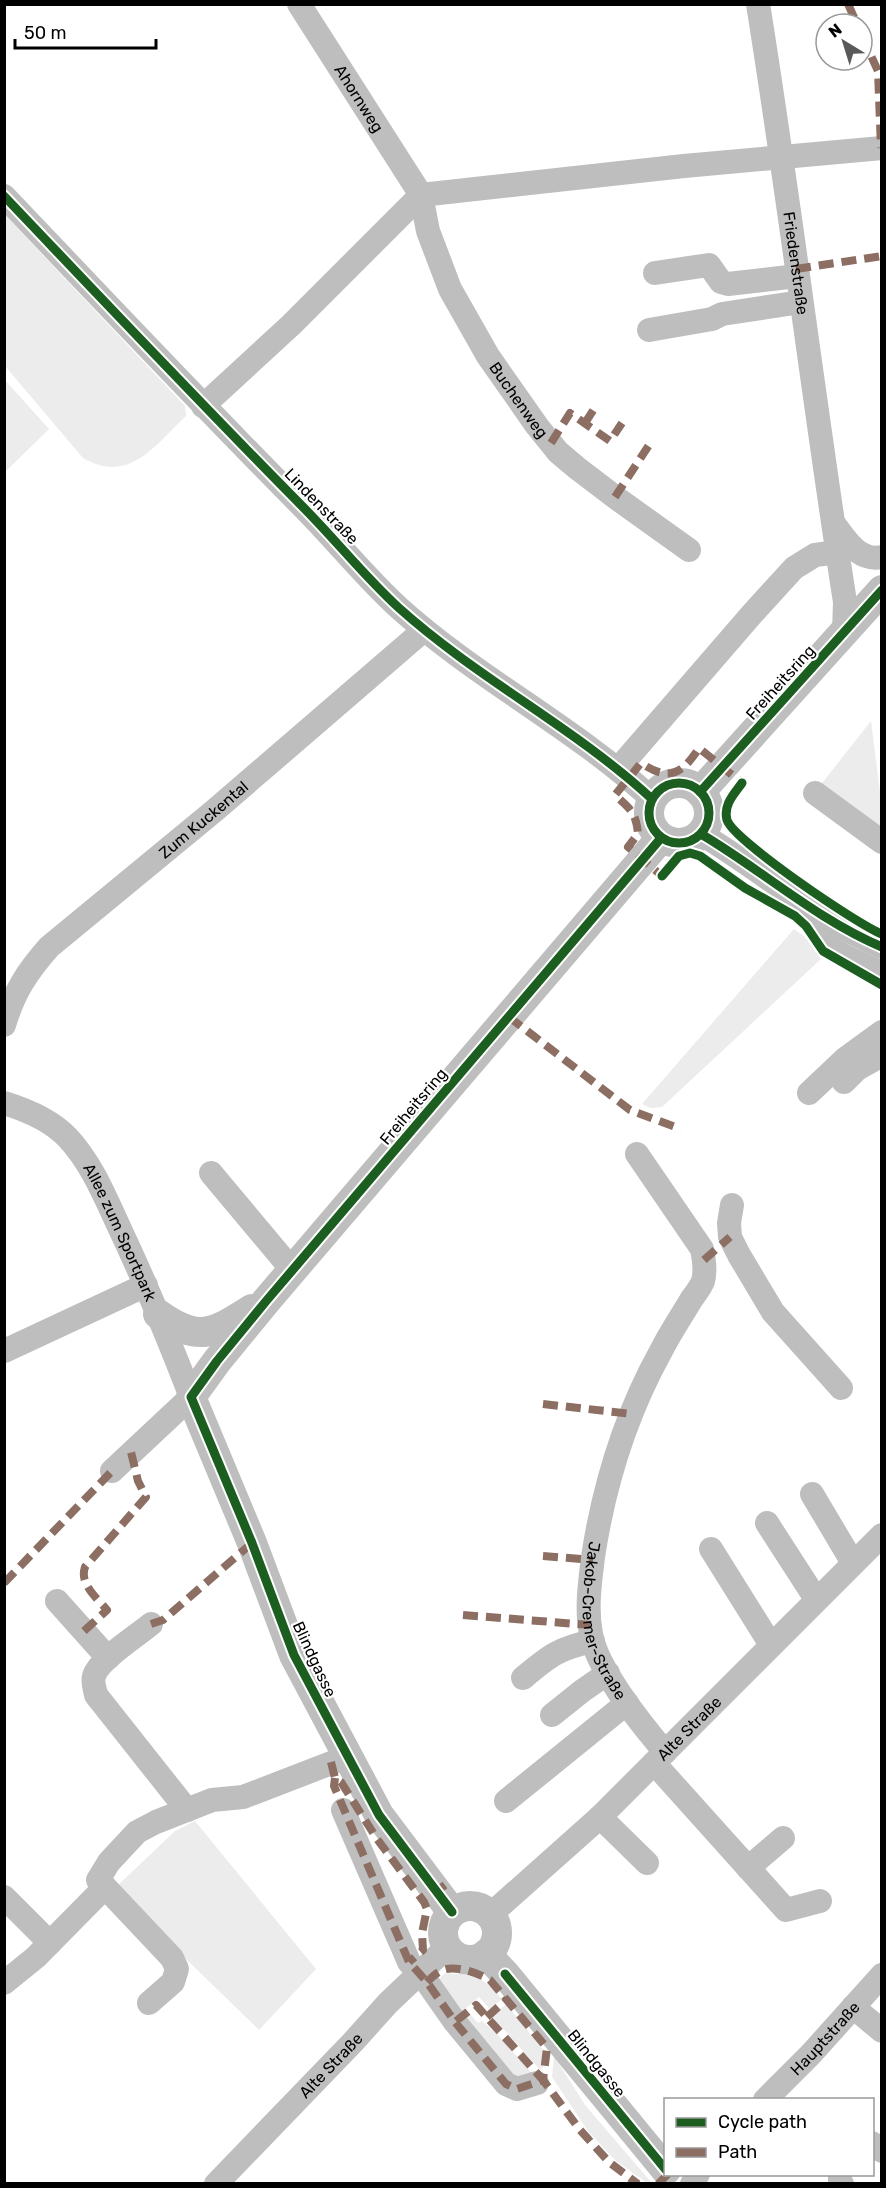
<svg xmlns="http://www.w3.org/2000/svg" width="886" height="2188" font-family="Rubik,sans-serif">
  <rect width="100%" height="100%" fill="#fff"/>
  <g fill="#ececec">
    <path d="M5,215L185,406L186,416C155,445 129,485 83,458L5,366Z"/>
    <polygon points="4,379 49,429 5,472 4,472"/>
    <polygon points="871,721 881,800 881,834 819,787"/>
    <polygon points="794,929 804,936 821,959 662,1107 651,1108 642,1104"/>
    <polygon points="195,1821 316,1969 259,2030 114,1889 175,1831"/>
    <path d="M445,1973C478,1976 479,1974 502,1999L490,2009L479,1997L459,2014L436,1982Z"/>
    <polygon points="506,2004 545,2052 543,2068 539,2069 492,2016"/>
    <polygon points="470,2014 478,2023 482,2021 499,2036 533,2075 515,2078 464,2019"/>
    <polygon points="554,2056 585,2105 651,2182 650,2183 647,2183 615,2160 588,2131 552,2077"/>
  </g>
  <g fill="none" stroke-linecap="round" stroke-linejoin="round">
    <g stroke="#bebebe" stroke-width="24">
      <path id="s1" d="M299,4L421,195L428,231L450,289L488,356L537,426L558,452L577,468L615,497L689,550"/>
      <path id="s2" d="M758,4C790,203 814,403 845,602L844,633"/>
      <path d="M4,196C103,300 201,404 302,506C335,539 365,577 399,608C478,679 574,727 652,799"/>
      <polyline points="655,273 709,265 721,282 728,284 797,276"/>
      <polyline points="649,330 712,319 722,314 801,302"/>
      <polyline points="203,406 291,325 421,195 684,166 882,148"/>
      <path d="M834,524C846,539 858,562 882,557"/>
      <polyline points="618,769 752,614 794,568 815,555 838,552"/>
      <polyline points="815,793 882,842"/>
      <path d="M701,834C762,870 816,919 882,947"/>
      <path d="M810,908C812,915 814,924 817,931C828,953 861,963 882,973"/>
      <path id="s3" d="M4,1025C14,992 27,972 49,947L214,811L424,630"/>
      <polyline points="844,1082 857,1069 882,1055"/>
      <polyline points="809,1093 845,1059 882,1032"/>
      <path id="s4" d="M4,1103C27,1110 51,1120 68,1138C92,1164 105,1197 120,1229C146,1284 169,1340 191,1397L112,1471"/>
      <path id="s5" d="M637,1154L702,1249C704,1259 706,1271 703,1281C701,1287 695,1294 691,1300C681,1317 670,1333 661,1351C626,1414 604,1485 593,1557C590,1582 586,1608 591,1634C597,1669 642,1725 665,1752"/>
      <polyline points="211,1173 293,1271"/>
      <polyline points="732,1205 729,1223 730,1237 739,1255 773,1312 841,1388"/>
      <polyline points="4,1351 146,1285"/>
      <polyline points="812,1494 853,1563"/>
      <polyline points="767,1523 816,1599"/>
      <polyline points="711,1549 771,1645"/>
      <polyline points="57,1601 108,1658"/>
      <path d="M151,1624C137,1636 99,1659 94,1676C92,1682 95,1689 96,1695L187,1810"/>
      <path d="M523,1678C549,1656 559,1648 593,1641"/>
      <polyline points="552,1715 582,1691 608,1673"/>
      <polyline points="654,1763 786,1910 820,1901"/>
      <polyline points="506,1801 627,1703"/>
      <polyline points="343,1810 409,1962 427,1982 455,2022 506,2084 517,2089 537,2083"/>
      <polyline points="600,1817 647,1863"/>
      <polyline points="748,1868 783,1838"/>
      <polyline points="105,1887 172,1958 177,1969 173,1982 149,2003"/>
      <polyline points="4,1897 50,1943"/>
      <path id="s6" d="M490,1915L600,1817L882,1535"/>
      <polyline points="4,1983 36,1957 105,1887 98,1880 109,1862 137,1832 156,1822 212,1800 243,1797 347,1757"/>
      <polyline points="853,2007 882,2031"/>
      <path id="s7" d="M765,2100L811,2054L882,1975"/>
      <polyline points="872,2143 882,2151"/>
      <polyline points="840,2174 840,2182 842,2184"/>
      <path id="s8" d="M216,2184L353,2042L388,2003L447,1947"/>
      <polyline points="692,2184 698,2174"/>
    </g>
    <g stroke="#bebebe" stroke-width="30">
      <circle cx="679" cy="813" r="30"/>
      <polyline points="700,792 882,590"/>
      <path d="M158,1314C198,1343 213,1334 252,1309"/>
      <circle cx="470" cy="1933" r="27"/>
      <polyline points="452,1912 379,1815 294,1655 252,1543 191,1397 217,1361 267,1300 661,838"/>
      <polyline points="486,1954 505,1974 666,2170"/>
    </g>
    <g stroke="#8d6e63" stroke-width="8" stroke-dasharray="15 8" stroke-linecap="butt">
      <polyline points="848,4 857,24"/>
      <polyline points="862,36 878,71 881,148"/>
      <polyline points="796,269 882,256"/>
      <polyline points="585,423 596,406"/>
      <polyline points="551,443 570,413 610,441 622,423"/>
      <polyline points="615,497 651,442"/>
      <path d="M666,872L662,876L628,847L638,834C636,812 630,809 615,795L641,763C669,782 682,774 699,748L742,783L740,787"/>
      <polyline points="509,1017 630,1110 681,1129"/>
      <polyline points="704,1260 730,1237"/>
      <polyline points="543,1404 632,1414"/>
      <polyline points="543,1556 593,1560"/>
      <polyline points="4,1583 112,1471"/>
      <polyline points="463,1615 590,1625"/>
      <polyline points="151,1624 163,1620 252,1543"/>
      <path d="M84,1631L107,1610C97,1598 79,1584 85,1567L146,1497L138,1481L131,1452"/>
      <polyline points="331,1762 335,1778 341,1782 377,1839 424,1902 427,1909 422,1933 423,1950 409,1962"/>
      <polyline points="335,1778 334,1786 409,1962 427,1982 455,2022 506,2084 517,2089 543,2080 476,2005 455,2022"/>
      <polyline points="433,1894 449,1882"/>
      <path d="M427,1982C431,1978 437,1972 443,1970C456,1965 478,1973 490,1980L547,2048L543,2080L580,2130L609,2162L638,2184"/>
      <polyline points="487,2017 507,1999"/>
      <polyline points="658,2184 668,2174"/>
    </g>
    <g stroke="#fff" stroke-width="13">
      <g id="cycleway">
        <path d="M4,196C103,300 201,404 302,506C335,539 365,577 399,608C478,679 574,727 652,799"/>
        <path d="M742,783C734,794 723,805 727,820C733,840 858,925 882,934"/>
        <circle cx="679" cy="813" r="30"/>
        <polyline points="700,792 882,590"/>
        <path d="M701,834C762,870 816,919 882,947"/>
        <polyline points="662,876 679,856 690,853 700,856 745,888 795,916 806,926 823,951 882,985"/>
        <polyline points="452,1912 379,1815 294,1655 252,1543 191,1397 217,1361 267,1300 661,838"/>
        <polyline points="505,1974 666,2170"/>
      </g>
    </g>
    <use href="#cycleway" stroke="#1b5e20" stroke-width="9"/>
  </g>
  <g text-anchor="middle" stroke-width="4.5" stroke-linejoin="round" paint-order="stroke">
    <g font-size="16" fill="#000" stroke="#fff">
      <text dy="6" stroke="none"><textPath href="#s1" startOffset="112">Ahornweg</textPath></text>
      <text dy="6" stroke="none"><textPath href="#s2" startOffset="262">Friedenstraße</textPath></text>
      <text dy="6" stroke="none"><textPath href="#s1" startOffset="456">Buchenweg</textPath></text>
      <text transform="translate(322 506) rotate(46)" y="6">Lindenstraße</text>
      <text transform="translate(780 682) rotate(-48)" y="6">Freiheitsring</text>
      <text dy="6" stroke="none"><textPath href="#s3" startOffset="291">Zum Kuckental</textPath></text>
      <text transform="translate(413 1106) rotate(-50)" y="6">Freiheitsring</text>
      <text dy="6" stroke="none"><textPath href="#s4" startOffset="182">Allee zum Sportpark</textPath></text>
      <text dy="6" stroke="none"><textPath href="#s5" startOffset="514">Jakob-Cremer-Straße</textPath></text>
      <text transform="translate(315 1659) rotate(65)" y="6">Blindgasse</text>
      <text dy="6" stroke="none"><textPath href="#s6" startOffset="273">Alte Straße</textPath></text>
      <text dy="6" stroke="none"><textPath href="#s7" startOffset="86">Hauptstraße</textPath></text>
      <text transform="translate(597 2063) rotate(51)" y="6">Blindgasse</text>
      <text dy="6" stroke="none"><textPath href="#s8" startOffset="165">Alte Straße</textPath></text>
    </g>
  </g>
  <rect width="886" height="2188" fill="none" stroke="#000000" stroke-width="12"/>
  <rect x="664" y="2098" width="210" height="78" fill="#ffffff" stroke="#999999" stroke-width="1.5"/>
  <rect x="676" y="2118" width="30" height="9" fill="#1b5e20" stroke="#999999" stroke-width="1.5"/>
  <text x="718" y="2128" font-size="18" fill="#000000">Cycle path</text>
  <rect x="676" y="2148" width="30" height="9" fill="#8d6e63" stroke="#999999" stroke-width="1.5"/>
  <text x="718" y="2158" font-size="18" fill="#000000">Path</text>
  <g transform="translate(844 42) rotate(322)"><circle r="28" fill="#ffffff" stroke="#999999" stroke-width="1.5"/>
  <path d="M0-4.5L10 22L0 15L-10 22Z" fill="#595959"/>
  <text y="-9" font-size="16" font-weight="bold" text-anchor="middle" fill="#000000">N</text>
  </g>
  <path d="M15 39v9h141v-9" fill="none" stroke="#000000" stroke-width="3"/>
  <text x="24" y="39" font-size="18" fill="#000000" stroke="#ffffff" stroke-width="4.5" paint-order="stroke">50 m</text>
</svg>
